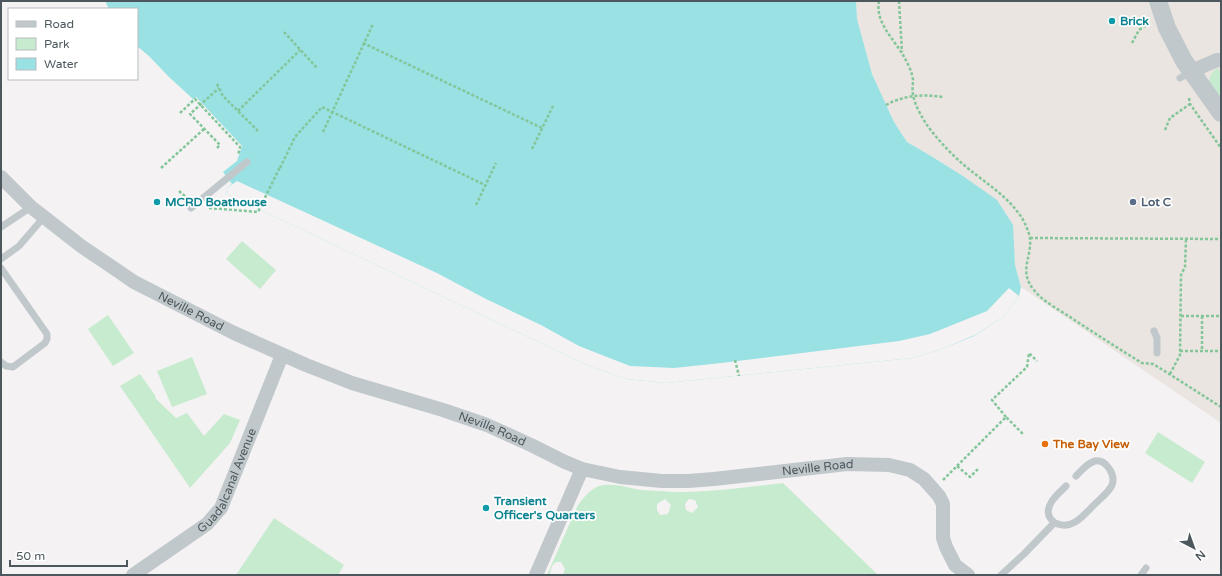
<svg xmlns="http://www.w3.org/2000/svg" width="1222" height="576" font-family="'Varela Round',sans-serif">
  <rect width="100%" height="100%" fill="#f4f2f3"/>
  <polygon fill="#eae5e0" points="856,1 1221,1 1221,423 1021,287 1015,265 1014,250 963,176 931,156 907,142 894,122 872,74 857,19"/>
  <g fill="#c7ebce" fill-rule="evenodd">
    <path d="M1218,68L1219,71H1221V102L1209,82C1210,75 1212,71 1218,68Z"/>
    <polygon points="242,241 276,270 260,289 226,259"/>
    <polygon points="108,315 134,353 113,366 88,329"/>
    <polygon points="192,357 207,394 172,407 157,371"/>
    <polygon points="140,374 156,397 155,398 176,418 187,413 204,436 224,414 240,420 230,443 190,488 120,386"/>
    <polygon points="1158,432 1205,462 1192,483 1145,453"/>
    <path d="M783,483L878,575H563L565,569L561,562H556L552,566L550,573L552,575H547L577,507C583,498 589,490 599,486C613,482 628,488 642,490C653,491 665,491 676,492C712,492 747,487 783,483ZM665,499L671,505L668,514L660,515L657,510V504ZM689,499L695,500L698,507L692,513L686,510L685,504Z"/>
    <polygon points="274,518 344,565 338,575 236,575"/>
  </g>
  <polygon fill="#99e1e3" points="98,1 856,1 857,19 872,74 894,122 907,142 931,156 963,176 997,200 1013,225 1015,265 1021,287 1019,296 1003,317 974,336 939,350 912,358 666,383 626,379 587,365 225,193 228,191 226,189 232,184 223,172 237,161 242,146 196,97 186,105 137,55 137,9 103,9"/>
  <g fill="#f4f2f3">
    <polygon points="96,1 105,1 109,9 100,9"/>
    <polygon points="137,46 149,56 169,77 193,99 186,105 184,106 167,93 137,58"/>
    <polygon points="237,181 437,273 486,299 541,325 579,346 630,366 674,368 721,363 899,341 930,334 987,311 1009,288 1019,296 1003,317 975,335 939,350 912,358 666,383 626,379 587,365 225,193 228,191 226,189"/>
  </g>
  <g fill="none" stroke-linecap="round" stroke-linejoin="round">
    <g stroke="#83c699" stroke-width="2.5" stroke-dasharray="3 2" stroke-linecap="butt">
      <path d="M879,1C875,22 893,38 903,55C907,62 912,71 913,80C913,85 912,90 913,95C915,105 921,116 927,125C937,139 951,154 964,165C985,183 1007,195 1022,218C1025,223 1029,232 1030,238C1032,258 1018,271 1034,290C1043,302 1060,310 1073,319C1096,334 1119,349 1142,363L1153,364L1163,370L1221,407"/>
      <polyline points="899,1 902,52"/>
      <polyline points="991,1 991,2"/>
      <polyline points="284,32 317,68"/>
      <polyline points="363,43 542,128"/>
      <polyline points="1132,43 1139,30 1149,23"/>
      <polyline points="217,84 223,96 258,131"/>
      <polyline points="1189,98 1190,104 1221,148"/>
      <path d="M886,105C904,95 923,94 943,97"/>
      <polyline points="238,111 300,50"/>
      <polyline points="180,113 195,99 240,147 238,155"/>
      <polyline points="1165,130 1170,118 1190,104"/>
      <polyline points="323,132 373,24"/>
      <polyline points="217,148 220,145 190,114 219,88"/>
      <polyline points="532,149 553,106"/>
      <polyline points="161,168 204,129"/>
      <polyline points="280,168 295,137 322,107 485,185"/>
      <polyline points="179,191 187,198"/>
      <polyline points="476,205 496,163"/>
      <polyline points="209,208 258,212 280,167"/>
      <polyline points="1030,238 1221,239"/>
      <polyline points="1181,316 1221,316"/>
      <polyline points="1202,316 1202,351"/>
      <polyline points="1180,351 1221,351"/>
      <polyline points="735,360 739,376"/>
      <polyline points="1170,374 1180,355 1181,275 1185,267 1186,239"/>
      <polyline points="1006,417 992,400 1027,367 1029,353 1037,361"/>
      <polyline points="957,466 1006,417 1023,434"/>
      <polyline points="943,480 957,466 970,477 978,469"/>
    </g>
    <g stroke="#c0c8cc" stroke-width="7">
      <polyline points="1180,78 1191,72"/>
      <polyline points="191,208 247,162"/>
      <polyline points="1,227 31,207"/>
      <polyline points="1,259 19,246 44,217"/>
      <polyline points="1,268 47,334 47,339 45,343 13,367 6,366 1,362"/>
      <polyline points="1154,331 1157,338 1157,353"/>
      <path d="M1066,486C1059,493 1045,504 1049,516C1051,520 1054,523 1058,524C1074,530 1085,513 1096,503C1101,498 1109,492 1112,485C1116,475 1106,459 1095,461C1087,463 1081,471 1076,476"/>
      <polyline points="1001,575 1024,554 1054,523"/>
      <polyline points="1141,575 1146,568"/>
    </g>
    <g stroke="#c0c8cc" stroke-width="14">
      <polyline points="1192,71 1217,60 1221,60"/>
      <path id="s1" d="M1,177L31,207L44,217L81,246L118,271L134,282L234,333L306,365L352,383L443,410L487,425L531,445L565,462L582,469L620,477L662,481H688L714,479L847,464L889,465L910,470L924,479L939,496L943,504V538L946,547L955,565L968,575"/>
      <path id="s2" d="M133,575L207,524L221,508L282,355"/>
      <polyline points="536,575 582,469"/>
    </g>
    <polyline stroke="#c0c8cc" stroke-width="18" points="1158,1 1167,28 1184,61 1221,113"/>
  </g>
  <g fill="#0f9aa8" stroke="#fff" stroke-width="1.5">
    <circle cx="1112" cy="21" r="4"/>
    <circle cx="157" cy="202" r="4"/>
    <circle cx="486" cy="508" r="4"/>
  </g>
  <circle fill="#5c6f8a" stroke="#fff" stroke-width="1.5" cx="1133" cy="202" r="4"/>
  <circle fill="#e8710a" stroke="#fff" stroke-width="1.5" cx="1045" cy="444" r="4"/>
  <g text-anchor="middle" stroke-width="3.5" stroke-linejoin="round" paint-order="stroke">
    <g font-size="12" font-weight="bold" fill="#0d838f" stroke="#fff" text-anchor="start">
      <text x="1120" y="25">Brick</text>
      <text x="165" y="206">MCRD Boathouse</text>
      <text x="494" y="505">Transient<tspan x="494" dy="14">Officer's Quarters</tspan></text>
    </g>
    <g font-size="12" font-weight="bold" fill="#4e5e75" stroke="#fff" text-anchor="start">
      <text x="1141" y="206">Lot C</text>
    </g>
    <g font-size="12" fill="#4c585d" stroke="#fff">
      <text dy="4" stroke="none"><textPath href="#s1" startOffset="234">Neville Road</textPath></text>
      <text dy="4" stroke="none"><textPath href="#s1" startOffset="558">Neville Road</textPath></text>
      <text dy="4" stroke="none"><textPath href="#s1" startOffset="894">Neville Road</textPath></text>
      <text dy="4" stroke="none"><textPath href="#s2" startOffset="138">Guadalcanal Avenue</textPath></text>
    </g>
    <g font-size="12" font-weight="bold" fill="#c56008" stroke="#fff" text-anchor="start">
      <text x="1053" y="448">The Bay View</text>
    </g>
  </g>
  <rect width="1222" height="576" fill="none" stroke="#4c585d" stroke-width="4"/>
  <rect x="8" y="8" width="130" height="72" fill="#ffffff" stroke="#b7bcbe"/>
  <rect x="16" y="21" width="20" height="6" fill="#c0c8cc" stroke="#b7bcbe"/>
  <text x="44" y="28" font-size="12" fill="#4c585d">Road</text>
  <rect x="16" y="38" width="20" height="12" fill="#c7ebce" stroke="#b7bcbe"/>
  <text x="44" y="48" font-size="12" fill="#4c585d">Park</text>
  <rect x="16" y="58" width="20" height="12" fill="#99e1e3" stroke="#b7bcbe"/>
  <text x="44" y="68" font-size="12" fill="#4c585d">Water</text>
  <g transform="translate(1194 548) rotate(139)" stroke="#ffffff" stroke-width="3" paint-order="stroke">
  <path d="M0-3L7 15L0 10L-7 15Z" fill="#4c585d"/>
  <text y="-6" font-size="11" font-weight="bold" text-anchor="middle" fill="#4c585d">N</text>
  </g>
  <path d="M10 560v6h117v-6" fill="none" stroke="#4c585d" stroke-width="2"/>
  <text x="16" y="560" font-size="12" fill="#4c585d" stroke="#ffffff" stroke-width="3" paint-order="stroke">50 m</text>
</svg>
